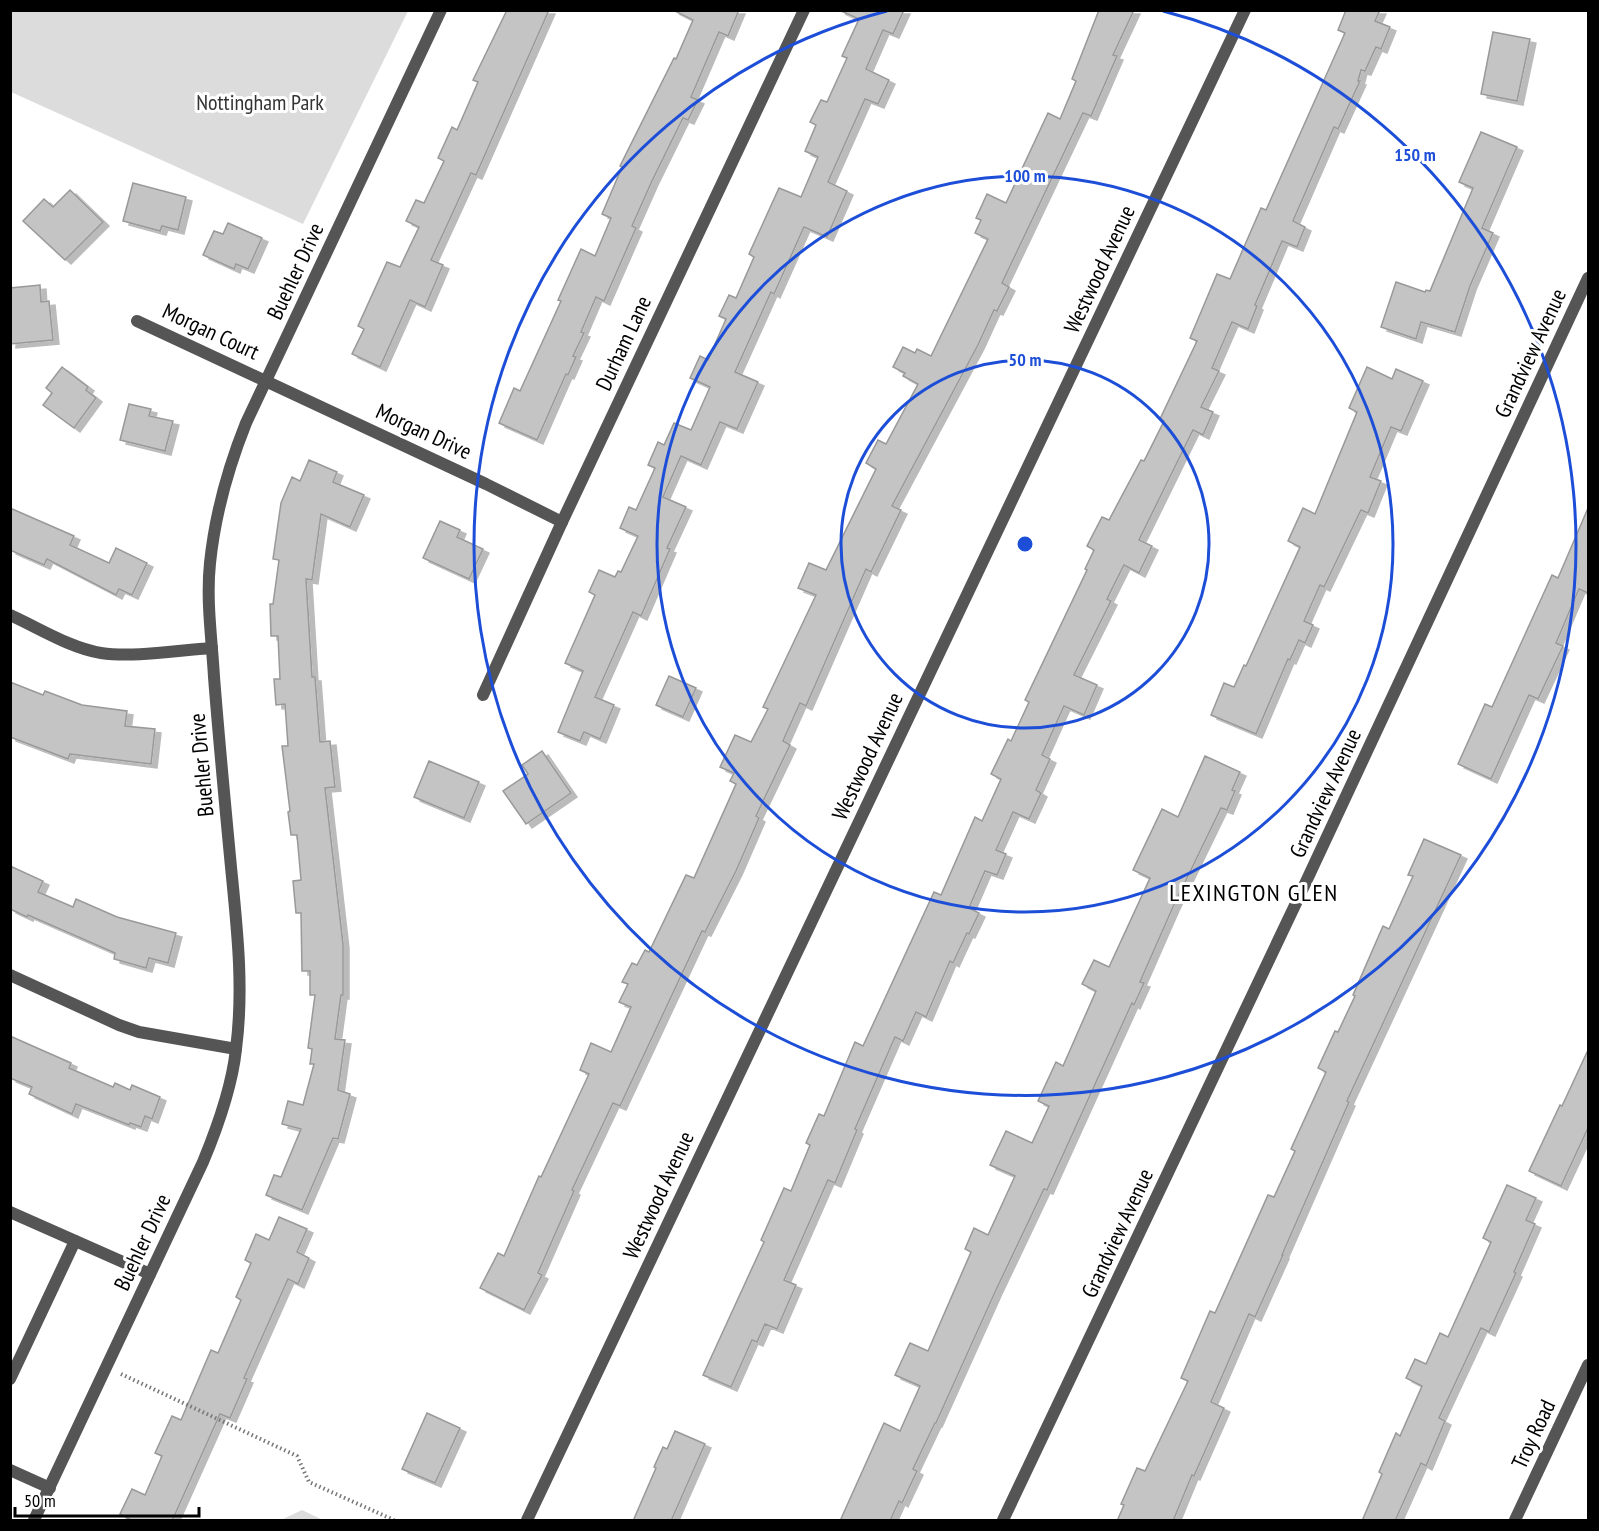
<svg xmlns="http://www.w3.org/2000/svg" width="1599" height="1531" font-family="'PT Sans Narrow',sans-serif">
  <defs>
    <filter id="shadow"><feDropShadow dx="6" dy="4" stdDeviation="0" flood-color="#0004"/></filter>
  </defs>
  <rect width="100%" height="100%" fill="#fff"/>
  <g fill="#dcdcdc">
    <polygon points="11,10 408,10 408,11 303,224 11,92"/>
    <polygon points="302,1510 323,1520 281,1520"/>
  </g>
  <g fill="#c4c4c4" stroke="#999" stroke-width="1.5" filter="url(#shadow)">
    <polygon points="507,10 549,10 476,175 471,173 431,260 443,265 425,307 410,300 380,367 352,354 364,329 358,326 387,262 400,267 419,227 406,221 416,200 424,203 444,161 438,158 452,127 457,130 478,82 473,80"/>
    <polygon points="673,10 739,10 728,36 719,32 691,97 698,100 688,120 683,118 652,181 632,226 636,228 604,301 596,297 581,332 584,333 573,356 576,357 568,375 566,374 537,440 499,423 514,388 520,391 561,301 558,300 581,249 595,256 611,218 602,214 622,167 620,166 674,58 676,59 693,20"/>
    <polygon points="839,10 904,10 893,34 883,30 866,69 889,80 878,104 865,99 828,182 847,191 827,237 804,227 774,294 771,292 735,372 758,382 737,429 720,422 701,465 681,456 663,497 686,507 667,548 670,549 641,616 633,612 595,697 614,705 600,739 584,732 580,741 558,732 583,671 565,663 595,595 589,592 599,570 615,577 618,571 621,572 638,536 620,528 629,507 636,510 655,468 648,465 658,442 664,445 674,423 691,430 710,387 690,378 700,356 708,360 726,319 719,316 729,295 736,298 754,257 749,254 779,188 801,197 818,157 805,151 816,125 810,122 821,100 827,102 847,58 842,56 859,19"/>
    <polygon points="1099,10 1134,10 1113,55 1117,56 1091,116 1083,113 1002,283 1009,287 997,311 994,310 978,345 892,506 901,510 871,572 866,569 806,706 800,703 783,741 790,745 756,816 759,818 736,871 705,932 702,931 620,1106 613,1103 572,1190 574,1191 538,1273 542,1275 524,1310 480,1288 498,1253 504,1256 539,1176 541,1177 589,1074 580,1070 591,1043 611,1052 631,1007 619,1002 628,984 622,982 632,963 637,965 645,950 649,952 686,875 694,878 736,784 730,781 734,773 720,767 735,735 751,742 768,709 763,707 816,595 798,588 809,563 826,570 876,469 866,463 878,440 886,444 918,384 903,376 905,373 893,367 903,347 915,353 917,349 931,356 988,239 975,233 981,220 976,218 987,194 1006,203 1048,113 1060,119 1076,81 1072,79"/>
    <polygon points="1346,10 1380,10 1375,21 1390,27 1381,49 1376,47 1365,71 1361,70 1358,81 1360,81 1338,129 1334,127 1293,221 1305,227 1297,247 1282,241 1255,305 1257,306 1248,329 1232,322 1212,368 1219,371 1201,407 1213,412 1203,435 1193,430 1139,540 1152,546 1139,573 1124,565 1107,599 1111,601 1074,675 1097,685 1084,715 1064,706 1042,755 1050,759 1036,790 1041,793 1029,819 1013,812 996,850 1006,854 997,875 985,871 969,908 979,913 969,934 967,933 953,963 950,961 926,1017 916,1012 903,1041 895,1037 855,1129 857,1130 835,1183 828,1180 784,1280 796,1285 777,1329 765,1324 757,1342 752,1340 731,1387 703,1375 764,1242 761,1240 784,1188 791,1191 810,1145 806,1143 819,1114 824,1116 855,1042 863,1046 934,892 941,895 975,817 982,821 1001,779 991,774 1008,739 1011,741 1029,702 1025,700 1087,570 1085,569 1094,550 1087,546 1102,517 1109,520 1141,460 1144,461 1164,421 1160,419 1197,341 1190,338 1217,274 1230,279 1261,208 1266,210 1345,33 1338,30"/>
    <polygon points="1493,32 1530,39 1517,101 1481,94"/>
    <polygon points="1481,132 1517,147 1482,228 1493,233 1470,286 1455,332 1421,322 1416,339 1381,327 1396,282 1425,292 1426,290 1430,291 1473,188 1459,182"/>
    <polygon points="133,183 186,197 178,230 162,226 160,231 123,221"/>
    <polygon points="70,190 103,222 65,260 23,221 44,199 53,207"/>
    <polygon points="228,223 262,238 248,269 236,264 234,269 203,255 214,231 223,234"/>
    <polygon points="40,285 41,302 49,301 53,340 10,344 10,288"/>
    <polygon points="62,367 88,387 86,390 96,398 74,428 43,405 52,393 46,388"/>
    <polygon points="1367,367 1392,379 1396,369 1423,381 1401,431 1391,427 1370,477 1381,481 1368,513 1361,510 1324,587 1320,585 1304,621 1313,625 1305,643 1299,640 1290,660 1288,659 1256,734 1211,715 1224,683 1234,687 1244,665 1246,666 1300,547 1288,541 1303,508 1315,514 1357,412 1349,408"/>
    <polygon points="129,404 151,409 149,416 173,421 165,451 120,440"/>
    <polygon points="309,460 337,472 333,482 364,495 350,527 321,514 312,580 306,579 312,677 315,677 320,742 330,741 335,787 325,788 343,944 343,995 341,995 335,1039 345,1040 338,1090 350,1094 338,1139 333,1138 302,1210 266,1195 274,1175 281,1177 301,1129 282,1124 288,1101 303,1105 314,1064 310,1064 312,1049 308,1048 315,995 310,995 310,971 302,971 301,913 296,913 293,881 301,880 297,835 291,835 288,812 290,811 282,746 288,746 285,704 276,705 274,679 280,679 278,636 271,636 270,604 273,604 279,560 273,559 281,503 292,477 300,481"/>
    <polygon points="10,508 74,536 70,545 109,563 116,548 147,563 132,595 119,589 116,595 47,559 44,565 10,550"/>
    <polygon points="1588,508 1588,593 1579,589 1556,643 1563,646 1538,699 1529,695 1491,779 1458,764 1485,704 1492,707 1552,575 1558,578"/>
    <polygon points="440,521 460,530 457,537 483,549 469,579 423,558"/>
    <polygon points="669,676 696,688 683,717 656,705"/>
    <polygon points="10,682 43,695 45,691 82,705 127,711 125,726 155,729 151,764 70,754 68,759 10,737"/>
    <polygon points="542,751 571,793 526,824 503,791 528,774 522,765"/>
    <polygon points="1205,756 1240,772 1232,790 1235,791 1227,810 1221,808 1173,907 1140,982 1144,983 1134,1005 1132,1003 1047,1190 1044,1189 996,1290 936,1423 935,1423 913,1469 917,1471 902,1503 899,1501 890,1521 840,1521 884,1423 900,1431 920,1386 895,1375 910,1343 928,1351 971,1252 965,1249 974,1228 988,1235 1015,1176 990,1165 1006,1131 1032,1143 1049,1106 1038,1101 1056,1062 1063,1066 1096,991 1082,984 1094,960 1109,967 1150,878 1133,870 1162,809 1178,817"/>
    <polygon points="429,761 479,782 464,818 414,797"/>
    <polygon points="1424,839 1461,855 1347,1101 1349,1102 1282,1255 1283,1255 1255,1317 1249,1314 1211,1402 1224,1408 1194,1476 1192,1475 1173,1521 1117,1521 1124,1505 1121,1504 1137,1468 1145,1471 1188,1381 1181,1378 1210,1311 1215,1313 1268,1195 1274,1197 1295,1151 1291,1149 1326,1072 1318,1068 1335,1031 1338,1032 1355,996 1353,995 1383,926 1389,929 1413,876 1408,875"/>
    <polygon points="10,866 43,881 38,892 73,907 76,899 117,917 176,933 168,963 149,958 146,968 114,959 115,953 28,915 27,917 10,909"/>
    <polygon points="10,1036 71,1063 69,1068 113,1087 115,1083 130,1090 132,1085 160,1097 152,1119 145,1116 141,1127 130,1123 129,1125 76,1104 72,1114 29,1094 32,1087 10,1078"/>
    <polygon points="1588,1050 1588,1128 1561,1186 1529,1171 1560,1105 1562,1106"/>
    <polygon points="1507,1185 1536,1198 1526,1220 1535,1224 1514,1272 1516,1273 1489,1332 1481,1328 1439,1418 1445,1421 1426,1466 1421,1463 1395,1521 1362,1521 1382,1474 1379,1472 1396,1433 1400,1436 1422,1386 1406,1378 1415,1359 1426,1364 1440,1333 1448,1337 1491,1242 1483,1238"/>
    <polygon points="279,1217 307,1229 297,1252 309,1258 298,1284 288,1279 244,1378 247,1379 230,1418 220,1414 172,1521 133,1521 120,1514 132,1489 145,1495 162,1456 155,1453 172,1416 181,1420 211,1350 218,1353 241,1300 236,1297 251,1263 245,1260 256,1234 269,1240"/>
    <polygon points="427,1413 460,1428 435,1483 402,1469"/>
    <polygon points="675,1431 705,1444 671,1521 633,1521 656,1468 654,1467 663,1447 667,1449"/>
  </g>
  <g fill="none" stroke-linecap="round" stroke-linejoin="round">
    <polyline stroke="#777" stroke-width="4" stroke-dasharray="1.5 3" stroke-linecap="butt" points="121,1374 297,1456 309,1482 394,1520"/>
    <g stroke="#555" stroke-width="12">
      <polyline points="10,1212 150,1274"/>
      <polyline points="10,1379 75,1241"/>
      <polyline points="10,1470 50,1488"/>
    </g>
    <g stroke="#555" stroke-width="12">
      <polyline points="137,321 486,484 562,522"/>
      <path d="M10,615C39,628 70,648 101,653C134,658 179,650 212,648"/>
      <polyline points="483,695 562,522 804,10"/>
      <polyline points="10,975 119,1025 139,1032 236,1049"/>
      <path d="M34,1520L203,1162C218,1126 232,1087 236,1049C244,988 237,928 231,867C225,804 219,741 214,677C212,640 206,601 210,563C215,515 228,468 246,423L441,10"/>
      <polyline points="527,1520 1245,10"/>
      <polyline points="1003,1520 1297,901 1588,278"/>
    </g>
    <polyline stroke="#555" stroke-width="12" points="1515,1520 1588,1365"/>
  </g>
  <g fill="none" stroke="#1d4ed8" stroke-width="3">
    <circle cx="1025" cy="544" r="184"/>
    <circle cx="1025" cy="544" r="368"/>
    <path d="M1163 11A551 551 0 1 1 887 11"/>
  </g>
  <g text-anchor="middle" stroke-width="6" stroke-linejoin="round" paint-order="stroke">
    <g font-size="22" fill="#333" stroke="#fff">
      <text x="260" y="110">Nottingham Park</text>
    </g>
    <g font-size="22" fill="#000" stroke="#fff">
      <text transform="translate(1099 269) rotate(-65)" y="8">Westwood Avenue</text>
      <text transform="translate(295 271) rotate(-65)" y="8">Buehler Drive</text>
      <text transform="translate(211 331) rotate(25)" y="8">Morgan Court</text>
      <text transform="translate(623 343) rotate(-65)" y="8">Durham Lane</text>
      <text transform="translate(1530 353) rotate(-65)" y="8">Grandview Avenue</text>
      <text transform="translate(424 431) rotate(25)" y="8">Morgan Drive</text>
      <text transform="translate(867 756) rotate(-65)" y="8">Westwood Avenue</text>
      <text transform="translate(201 765) rotate(-95)" y="8">Buehler Drive</text>
      <text transform="translate(1325 793) rotate(-65)" y="8">Grandview Avenue</text>
      <text transform="translate(658 1195) rotate(-65)" y="8">Westwood Avenue</text>
      <text transform="translate(1117 1233) rotate(-65)" y="8">Grandview Avenue</text>
      <text transform="translate(142 1242) rotate(-65)" y="8">Buehler Drive</text>
      <text transform="translate(1533 1434) rotate(-65)" y="8">Troy Road</text>
    </g>
    <g font-size="24" letter-spacing="1.5" fill="#000" stroke="#fff">
      <text x="1254" y="901">LEXINGTON GLEN</text>
    </g>
  </g>
  <circle cx="1025" cy="544" r="9" fill="#1d4ed8" stroke="#fff" stroke-width="3"/>
  <g font-size="18" text-anchor="middle" font-weight="bold" fill="#1d4ed8" stroke="#fff" stroke-width="6" stroke-linejoin="round" paint-order="stroke">
    <text x="1415" y="161">150 m</text>
    <text x="1025" y="182">100 m</text>
    <text x="1025" y="366">50 m</text>
  </g>
  <rect width="1599" height="1531" fill="none" stroke="#000000" stroke-width="24"/>
  <path d="M15 1507v9h184v-9" fill="none" stroke="#000000" stroke-width="3"/>
  <text x="24" y="1507" font-size="18" fill="#000000" stroke="#ffffff" stroke-width="4.5" paint-order="stroke">50 m</text>
</svg>
